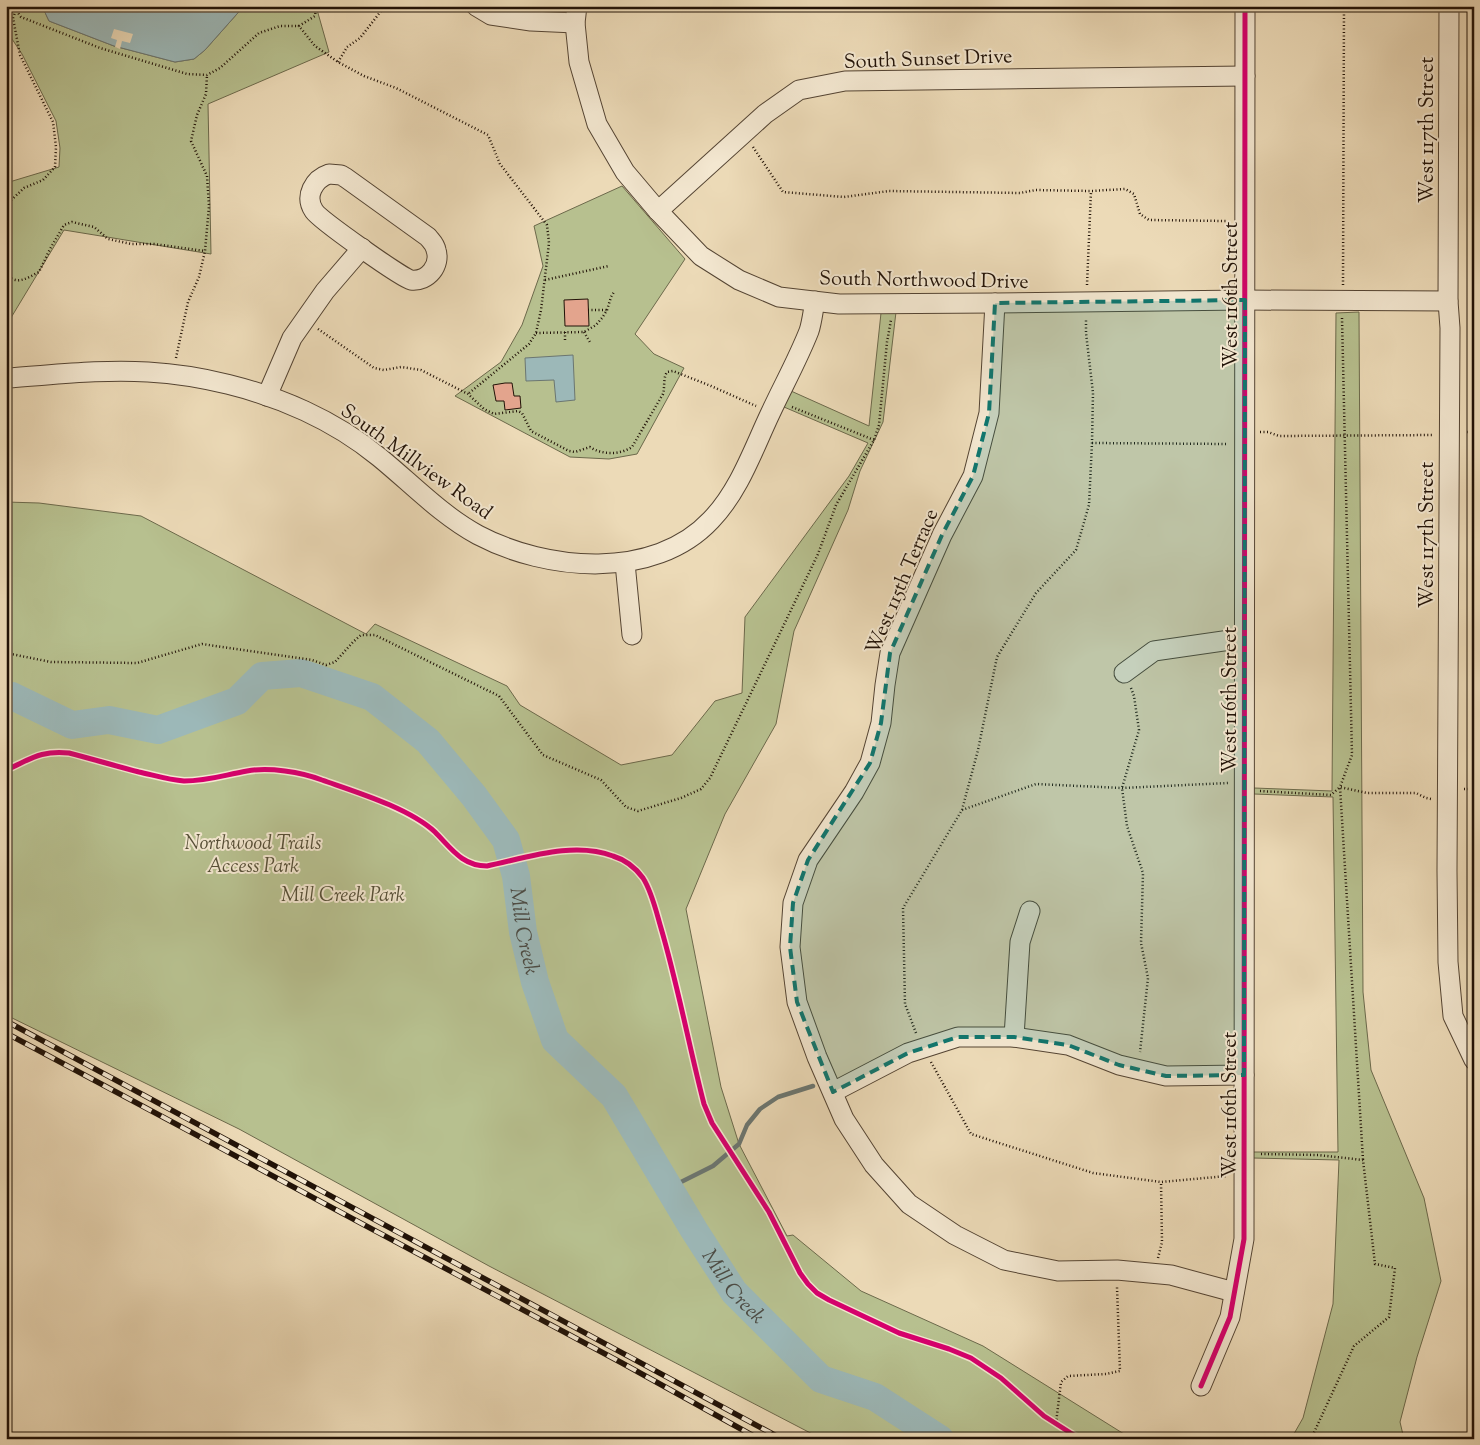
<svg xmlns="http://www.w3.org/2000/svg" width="1480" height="1445" font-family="'Sorts Mill Goudy',serif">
  <rect width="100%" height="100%" fill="#ecdab7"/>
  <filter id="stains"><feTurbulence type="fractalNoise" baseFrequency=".004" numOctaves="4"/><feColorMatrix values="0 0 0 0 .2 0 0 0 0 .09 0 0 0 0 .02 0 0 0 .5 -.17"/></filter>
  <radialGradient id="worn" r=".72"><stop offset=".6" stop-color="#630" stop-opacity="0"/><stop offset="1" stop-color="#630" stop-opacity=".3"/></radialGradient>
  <g fill="#b7c08f" stroke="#6c694b">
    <polygon points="6,6 42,6 49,21 114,46 175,62 194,59 205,50 244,6 316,6 329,52 208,104 211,254 64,230 6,326 6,183 59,167 60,148 56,121 22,54 6,30"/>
    <polygon points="622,186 685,259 635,334 654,354 684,368 637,454 609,459 570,457 455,396 501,362 522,325 543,266 534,226"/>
    <polygon points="896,312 883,422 860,471 848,510 794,631 776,724 725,814 686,909 721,1087 739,1144 787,1236 793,1235 861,1291 983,1346 1132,1439 822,1439 489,1266 239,1129 6,1015 6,502 39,503 141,516 366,634 375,624 507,686 520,705 621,765 672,755 715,701 742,693 745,617 849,476 868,443 784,407 791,391 869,426 881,313"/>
    <polygon points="1359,312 1363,992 1371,1070 1424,1198 1441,1281 1417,1357 1400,1422 1404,1439 1291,1439 1303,1418 1333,1304 1339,1160 1253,1158 1253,1152 1338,1152 1333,797 1254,794 1254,788 1332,791 1336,313"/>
  </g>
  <g fill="#9cb8b8" stroke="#6b7671">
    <polygon points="42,6 244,6 205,50 194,59 175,62 114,46 49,21"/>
    <polygon points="573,355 575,400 556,402 554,380 526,381 525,358"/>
  </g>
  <polygon fill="#ecdab7" points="114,29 133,34 130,43 122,41 120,49 115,47 117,40 111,38"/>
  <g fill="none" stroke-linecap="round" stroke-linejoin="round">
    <polyline stroke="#6b7671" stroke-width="4.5" points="669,1188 713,1166 739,1144 747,1125 760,1109 778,1097 813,1086"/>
    <path stroke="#9cb8b8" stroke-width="28" id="s1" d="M6,697L12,696L72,725L109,720L158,730L237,701L262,676L301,673L372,697L428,741L474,796L506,840L516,876L523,932L535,982L555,1040L614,1096L694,1230L734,1292L821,1379L875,1397L940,1439"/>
  </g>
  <g fill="#e3a48d" stroke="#211207">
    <polygon points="588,299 589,326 565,326 564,300"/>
    <polygon points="505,383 512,383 514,396 520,396 521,408 505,410 504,401 496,401 493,385"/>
  </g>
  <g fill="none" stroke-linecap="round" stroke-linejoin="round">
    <g stroke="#544433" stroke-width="21">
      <g id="minor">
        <polyline points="476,6 491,15 531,21 575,23"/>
        <polyline points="577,6 575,23 579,62 597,124 625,172 658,211 701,256 739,280 779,297 839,304 995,303 1245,300 1448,301"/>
        <polyline points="1449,6 1448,301 1450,328 1447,871 1448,962 1453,1016 1474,1060"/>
        <path d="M329,174L341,175L346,178L428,237C431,241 435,244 436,250C441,265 428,282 411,280C402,278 320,220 314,211C304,196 314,179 329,174Z"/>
        <polyline points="658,211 765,114 799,90 845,81 1245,76"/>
        <polyline points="995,303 989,413 973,476 942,535 890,653 885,685 881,723 870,763 854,792 808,860 793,903 790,947 797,1002 817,1057 844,1119 874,1165 909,1204 955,1235 1004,1260 1058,1271 1117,1270 1171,1275 1234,1292"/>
        <path d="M6,378C53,375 101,369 148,372C201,375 257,389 305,411C331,423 357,439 379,457C411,483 441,515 478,535C546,571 654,581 711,520C739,491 753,450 770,414C783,386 798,359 809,331C812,322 813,311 815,301"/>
        <polyline points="267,396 292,338 325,291 362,248"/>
        <polyline points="625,563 632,635"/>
        <polyline points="1124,673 1154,651 1244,638"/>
        <polyline points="1014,1037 1020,942 1030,911"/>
        <polyline points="833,1092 908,1053 958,1037 1014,1037 1068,1045 1119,1065 1166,1076 1244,1075"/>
        <polyline points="1201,1386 1230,1317 1244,1239 1245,6"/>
      </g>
    </g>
    <g stroke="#211207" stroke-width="2.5" stroke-dasharray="1 2.5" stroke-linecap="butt">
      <polyline points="7,6 16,10 21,17 100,48 187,74 207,75 220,68 259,33 280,26 299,26"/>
      <polyline points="316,6 315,16 299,26 315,46 338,62 364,76 396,88 488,135 500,164 547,225 549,243 541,310 536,333 529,344 468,394"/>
      <polyline points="338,62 347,47 360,38 385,6"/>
      <polyline points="753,147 783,192 844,197 889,191 1020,193 1036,190 1091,191 1125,189 1134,194 1140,214 1149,220 1227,221"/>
      <polyline points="6,205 24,188 43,180 55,167 56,147 53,122 20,55 13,18 16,10 20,6"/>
      <path d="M6,274C17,286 27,278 39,272L50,249L64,225L72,222L94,227L108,239L131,244H154L205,251"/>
      <polyline points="545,280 609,266"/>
      <polyline points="1087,285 1091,191"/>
      <polyline points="1343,285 1344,6"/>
      <polyline points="588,310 607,310"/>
      <polyline points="1342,318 1352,755 1340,787 1363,1160"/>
      <path d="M318,329L374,368L384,370L401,367L421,370L468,394L484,409L494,414L518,411L522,413L531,431L569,451L575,452L590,447C602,455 620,455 632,447L663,394C665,387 663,378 667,372L673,371L711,386L756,406"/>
      <polyline points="565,332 565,342"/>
      <polyline points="584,332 591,344"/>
      <polyline points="536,333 584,332 596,325 602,318 607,310 611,297 614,292"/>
      <polyline points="176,358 188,302 199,277 205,251 209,206 207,176 191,141 197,115 206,94 207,75"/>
      <polyline points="792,407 874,440"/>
      <polyline points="1260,432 1268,432 1279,436 1434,435"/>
      <polyline points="1467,432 1474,432"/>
      <polyline points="1092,443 1228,444"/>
      <polyline points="6,653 51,662 137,663 202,644 312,660 326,665 335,662 353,642 361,635 375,635 499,696 543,755 601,780 626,807 638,811 681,798 701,789 710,778 818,554 836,505 874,440 879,425 887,342 891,320"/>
      <polyline points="1131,688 1134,696 1139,730 1122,788 1127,826 1143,873 1141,943 1148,978 1140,1052"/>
      <polyline points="1464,789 1474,789"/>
      <polyline points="1260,791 1331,795 1340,787 1367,793 1416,793 1426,798 1431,799"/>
      <polyline points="962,810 1036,784 1122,788 1228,783"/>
      <polyline points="916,1033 905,1004 903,908 962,810 978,750 997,657 1036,593 1076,550 1089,505 1092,443 1093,393 1086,333 1086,318"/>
      <polyline points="931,1062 971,1134 1093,1173 1161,1182 1227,1176"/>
      <polyline points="1261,1154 1318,1155 1363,1160 1375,1264 1395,1268 1389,1317 1354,1346 1311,1439"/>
      <polyline points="1158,1258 1162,1242 1161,1182"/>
      <polyline points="1056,1423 1061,1382 1068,1376 1106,1374 1120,1371 1117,1287"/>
    </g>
    <use href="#minor" stroke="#f3e7d0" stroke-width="19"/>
    <g stroke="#211207" stroke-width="5.5">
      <g id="rail">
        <polyline points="6,1021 782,1439"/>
        <polyline points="6,1033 622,1363 759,1439"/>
      </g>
    </g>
    <use href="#rail" stroke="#f3e7d0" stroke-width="4" stroke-dasharray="11" stroke-linecap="butt"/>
    <g stroke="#f3e7d0" stroke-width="8">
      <g id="cycleway">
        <path d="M6,770C31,759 41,750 69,753C92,759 116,766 139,772C153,775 169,780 184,781C208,781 224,775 247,771C269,767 301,772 322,780C356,792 409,808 435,832C451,848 462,866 487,866C526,858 573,841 613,856C626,860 635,867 643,878C652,892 656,911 661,928C678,986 689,1046 704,1104L712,1123L769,1212L800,1273L808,1284L817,1293L829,1300L899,1333L949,1349L971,1358L1001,1378L1044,1416L1080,1439"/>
        <polyline points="1201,1386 1230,1317 1244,1239 1245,6"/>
      </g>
    </g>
    <use href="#cycleway" stroke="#d6006c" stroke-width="5"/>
  </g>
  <path fill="#0f766e" fill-opacity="0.2" stroke="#0f766e" stroke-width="4" stroke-dasharray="10 6" stroke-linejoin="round" d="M1245,300L1244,1075L1166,1076L1119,1065L1068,1045L1014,1037H958L908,1053L833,1092L797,1002L790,947L793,903L808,860L870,763L881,723L890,653L942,535L973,476L989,413L995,303Z"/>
  <g text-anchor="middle" stroke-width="4" stroke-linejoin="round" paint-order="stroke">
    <g font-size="20" fill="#211207" stroke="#f3e7d0">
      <text transform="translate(928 58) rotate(-2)" y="7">South Sunset Drive</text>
      <text transform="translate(1426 130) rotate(-90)" y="7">West 117th Street</text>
      <text transform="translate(924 279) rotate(1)" y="7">South Northwood Drive</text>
      <text transform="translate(1230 295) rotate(-90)" y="7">West 116th Street</text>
      <text transform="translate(417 461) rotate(36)" y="7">South Millview Road</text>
      <text transform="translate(1426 535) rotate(-90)" y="7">West 117th Street</text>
      <text transform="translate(901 581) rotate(-67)" y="7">West 115th Terrace</text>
      <text transform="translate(1229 700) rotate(-90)" y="7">West 116th Street</text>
      <text transform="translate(1229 1105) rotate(-90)" y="7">West 116th Street</text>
    </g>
    <g font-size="20" font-style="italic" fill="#564f37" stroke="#f3e7d0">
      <text x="253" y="849">Northwood Trails<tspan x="253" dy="23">Access Park</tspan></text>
      <text x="343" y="901">Mill Creek Park</text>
    </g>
    <g font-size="21" font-style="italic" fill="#4c4c45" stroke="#f3e7d0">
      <text dy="7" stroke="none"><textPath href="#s1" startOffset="684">Mill Creek</textPath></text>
      <text dy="7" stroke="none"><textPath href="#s1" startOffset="1104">Mill Creek</textPath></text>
    </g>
  </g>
  <rect width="1480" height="1445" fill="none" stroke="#ecdab7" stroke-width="25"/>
  <rect x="8" y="8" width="1465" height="1430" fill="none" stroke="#211207" stroke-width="2.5"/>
  <rect x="12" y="12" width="1455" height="1420" fill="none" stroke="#211207"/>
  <rect width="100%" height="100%" filter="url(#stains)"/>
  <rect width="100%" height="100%" fill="url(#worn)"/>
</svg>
